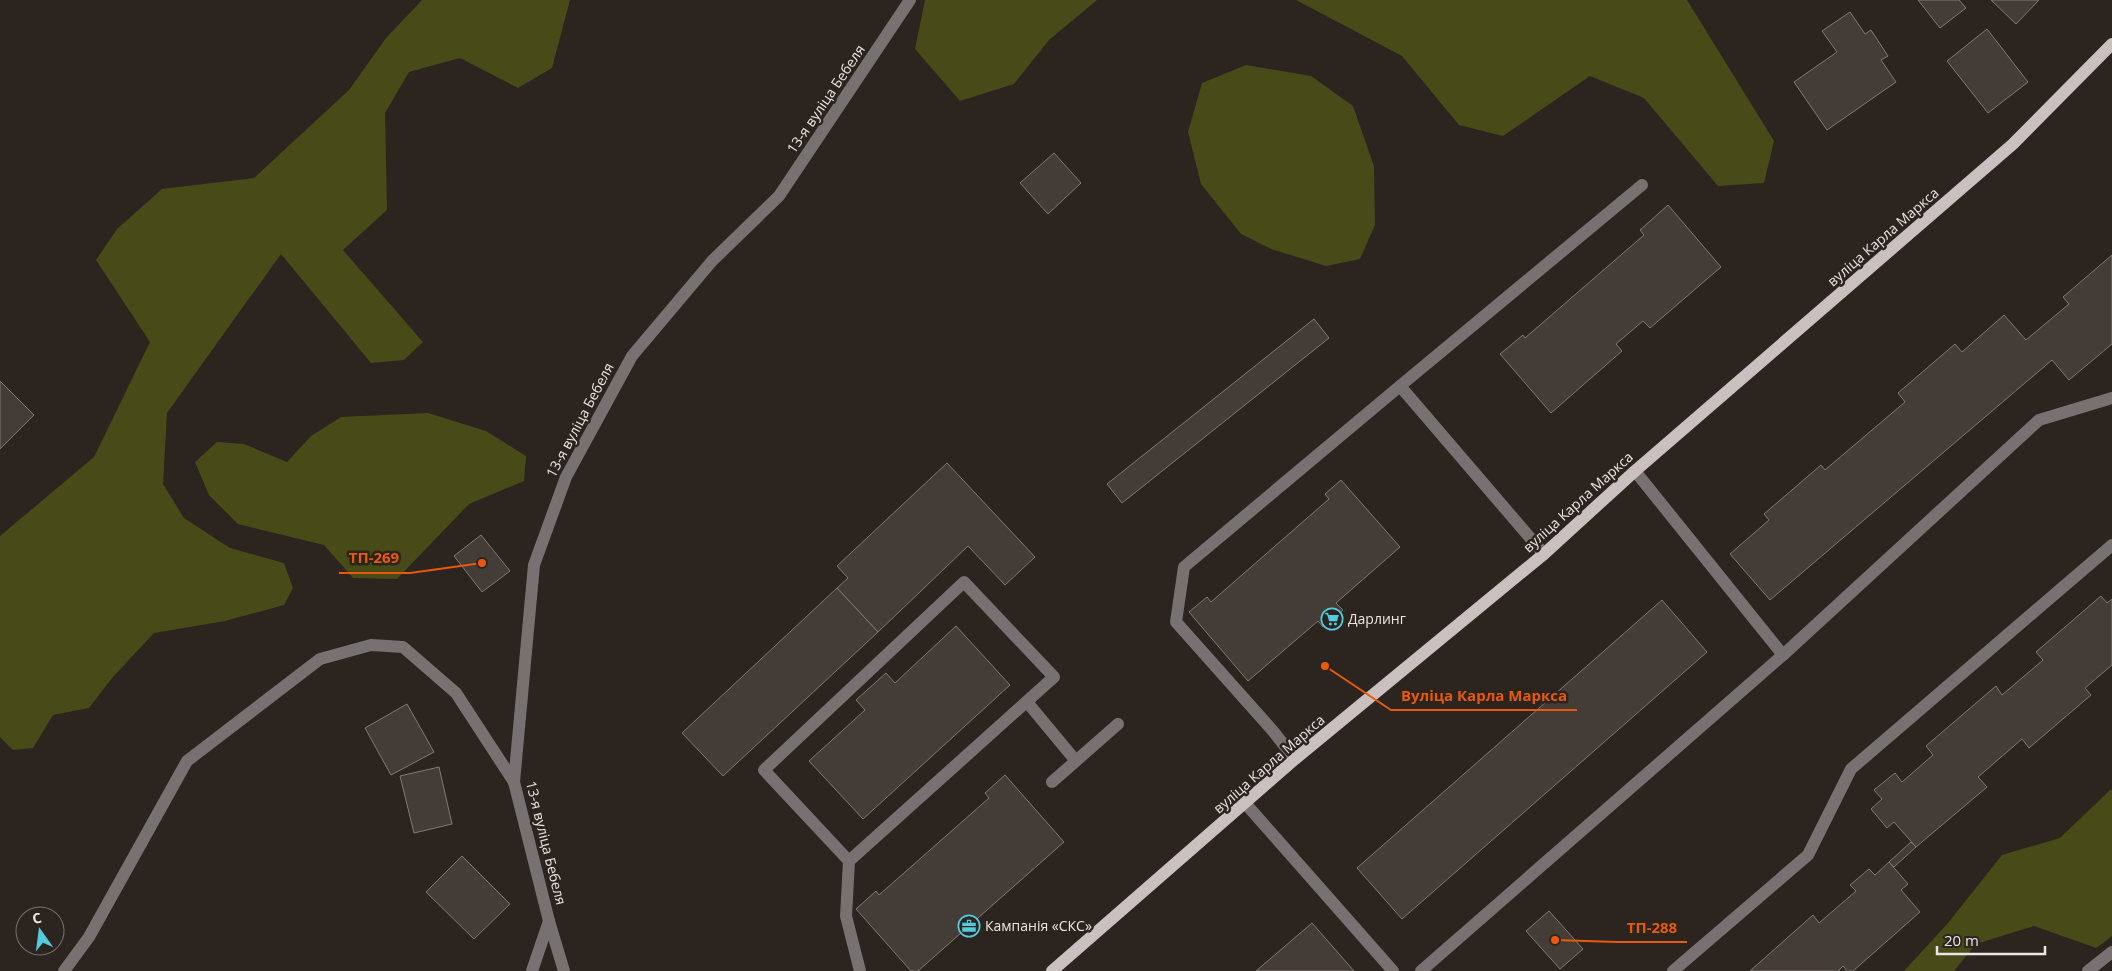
<svg xmlns="http://www.w3.org/2000/svg" width="2112" height="971" font-family="'Open Sans',sans-serif">
  <rect width="100%" height="100%" fill="#2b241f"/>
  <g fill="#474b18">
    <polygon points="422,0 570,0 552,68 518,88 460,58 409,72 385,113 387,210 343,250 423,342 404,360 371,363 281,254 167,413 163,484 184,518 230,548 284,563 293,588 284,605 225,621 154,633 112,678 89,708 53,715 33,748 13,750 0,737 0,536 94,457 150,342 96,260 117,229 162,189 254,178 349,90 386,38"/>
    <polygon points="925,0 1097,0 1049,40 1014,84 960,101 915,49"/>
    <polygon points="1296,0 1687,0 1774,141 1764,183 1718,186 1644,98 1590,76 1503,136 1459,125 1402,56"/>
    <polygon points="1246,65 1311,76 1353,106 1374,166 1375,225 1360,259 1326,266 1271,249 1241,234 1201,184 1188,132 1202,83"/>
    <polygon points="428,413 486,431 526,456 524,481 469,504 397,579 353,578 324,545 238,524 209,495 195,462 217,442 244,444 287,462 311,436 341,417"/>
    <polygon points="2110,790 2112,790 2112,936 2096,948 2034,926 1976,944 1954,971 1904,971 1948,923 2002,855 2060,838"/>
  </g>
  <g fill="#443c37" stroke="#827974">
    <polygon points="1918,0 1959,0 1966,8 1940,28"/>
    <polygon points="1991,0 2039,0 2016,24"/>
    <polygon points="1850,12 1865,34 1871,30 1888,56 1881,60 1896,82 1827,130 1794,82 1837,52 1822,31"/>
    <polygon points="1987,29 2028,82 1988,113 1947,61"/>
    <polygon points="1054,153 1081,183 1048,214 1020,183"/>
    <polygon points="1668,205 1721,267 1650,328 1643,321 1616,344 1622,351 1551,413 1500,354 1523,335 1525,338 1644,235 1640,230"/>
    <polygon points="2112,255 2112,344 2069,380 2052,360 1770,600 1730,554 1769,520 1764,514 1821,465 1825,470 1905,402 1898,393 1955,344 1962,352 2004,315 2026,340 2069,304 2063,297"/>
    <polygon points="1314,319 1329,338 1122,503 1107,484"/>
    <polygon points="0,381 34,415 0,449"/>
    <polygon points="947,463 1035,557 1005,585 968,546 878,632 837,588 848,578 837,566"/>
    <polygon points="1341,480 1400,547 1336,603 1343,610 1323,627 1318,621 1248,681 1189,612 1207,597 1211,602 1329,499 1325,494"/>
    <polygon points="481,535 510,571 482,592 454,556"/>
    <polygon points="837,588 878,632 723,776 682,733"/>
    <polygon points="2101,596 2107,603 2112,599 2112,665 2085,688 2091,695 2029,748 2022,739 1978,777 1987,787 1916,847 1894,822 1887,828 1871,809 1882,799 1874,790 1895,773 1902,782 1933,755 1926,746 1996,686 2002,695 2043,660 2036,652"/>
    <polygon points="1662,600 1707,652 1402,919 1357,868"/>
    <polygon points="956,626 1010,685 863,819 809,761 865,710 856,700 886,673 895,683"/>
    <polygon points="407,704 434,752 391,775 365,728"/>
    <polygon points="439,767 452,824 414,833 400,776"/>
    <polygon points="1005,775 1064,842 918,971 911,971 856,909 876,891 879,895 989,798 985,793"/>
    <polygon points="1911,842 1916,847 1894,867 1889,862"/>
    <polygon points="462,856 510,904 474,939 426,892"/>
    <polygon points="1889,862 1908,884 1901,890 1920,912 1853,971 1847,971 1843,966 1838,971 1750,971 1813,915 1819,923 1856,891 1850,885 1869,869 1875,875"/>
    <polygon points="1549,911 1583,949 1560,969 1526,931"/>
    <polygon points="1312,923 1354,971 1256,971"/>
  </g>
  <g fill="none" stroke-linecap="round" stroke-linejoin="round">
    <g stroke="#777271" stroke-width="12">
      <polyline points="1635,471 1783,655 2039,420 2112,398"/>
      <polyline points="1544,554 1400,386 1642,185"/>
      <polyline points="1027,702 1076,761"/>
      <polyline points="1295,759 1273,731 1176,622 1184,567 1400,386"/>
      <polyline points="1052,782 1118,724"/>
      <polyline points="1245,803 1393,971"/>
      <polyline points="849,861 1054,677 964,582 764,770 849,861 846,916 860,971"/>
      <polyline points="64,971 89,937 187,761 320,659 371,645 403,647 456,693 514,782"/>
      <polyline points="532,971 549,921"/>
      <polyline points="564,971 549,921 514,782 534,565 566,477 632,356 712,261 779,196 910,0"/>
      <polyline points="1421,971 1783,655"/>
      <polyline points="1673,971 1808,855 1851,769 2112,545"/>
      <polyline points="2088,971 2112,952"/>
    </g>
    <polyline stroke="#cac0bf" stroke-width="12" points="1052,971 1295,759 1544,554 1635,471 2013,144 2112,44"/>
  </g>
  <defs>
    <g id="supermarket-ring" transform="scale(1.125)"><circle r="9.5" fill="#2b241f" stroke="#54cadd" stroke-width="1.5"/><path d="M-6-5.5h2.5l.6 2H6L4.5 2H-2.5L-4.4-4H-6ZM-1.5 3.2a1.3 1.3 0 1 0 .1 0ZM3 3.2a1.3 1.3 0 1 0 .1 0Z" fill="#54cadd"/></g>
    <g id="office-ring" transform="scale(1.125)"><circle r="9.5" fill="#2b241f" stroke="#54cadd" stroke-width="1.5"/><path d="M-6-3h4V-5.5h4V-3h4V5H-6ZM-1-4.5V-3h2v-1.5ZM-6 0V1H6V0Z" fill="#54cadd"/></g>
  </defs>
  <g fill-rule="evenodd">
    <use href="#supermarket-ring" x="1332" y="619"/>
    <use href="#office-ring" x="969" y="926"/>
  </g>
  <g text-anchor="middle" stroke-width="5" stroke-linejoin="round" paint-order="stroke">
    <g font-size="14" fill="#ebe6e3" stroke="#2b241f">
      <text transform="translate(826 99) rotate(-56)" y="5">13-я вуліца Бебеля</text>
      <text transform="translate(1883 237) rotate(-41)" y="5">вуліца Карла Маркса</text>
      <text transform="translate(580 420) rotate(-62)" y="5">13-я вуліца Бебеля</text>
      <text transform="translate(1578 502) rotate(-42)" y="5">вуліца Карла Маркса</text>
      <text transform="translate(1269 764) rotate(-41)" y="5">вуліца Карла Маркса</text>
      <text transform="translate(546 843) rotate(76)" y="5">13-я вуліца Бебеля</text>
    </g>
    <g font-size="14" fill="#ebe6e3" stroke="#2b241f" text-anchor="start">
      <text x="1348" y="624">Дарлинг</text>
      <text x="985" y="931">Кампанія «СКС»</text>
    </g>
  </g>
  <path fill="none" stroke="#e8590c" stroke-width="2" d="M482 563L410 573H339M1325 666L1391 710H1577M1555 940L1617 942H1687"/>
  <g fill="#e8590c" stroke="#2b241f" stroke-width="2">
    <circle cx="482" cy="563" r="5"/>
    <circle cx="1325" cy="666" r="5"/>
    <circle cx="1555" cy="940" r="5"/>
  </g>
  <g font-size="15" text-anchor="middle" font-weight="bold" fill="#e8590c" stroke="#2b241f" stroke-width="5" stroke-linejoin="round" paint-order="stroke">
    <text x="374" y="563">ТП-269</text>
    <text x="1484" y="701">Вуліца Карла Маркса</text>
    <text x="1652" y="933">ТП-288</text>
  </g>
  <g transform="translate(40 931) rotate(346)"><circle r="24" fill="#2b241f" stroke="#78726d"/>
  <path d="M0-4L9 19L0 12L-9 19Z" fill="#54cadd"/>
  <text y="-8" font-size="14" font-weight="bold" text-anchor="middle" fill="#ebe6e3">С</text>
  </g>
  <path d="M1937 946v8h108v-8" fill="none" stroke="#ebe6e3" stroke-width="2.5"/>
  <text x="1944" y="946" font-size="15" fill="#ebe6e3" stroke="#2b241f" stroke-width="4" paint-order="stroke">20 m</text>
</svg>
